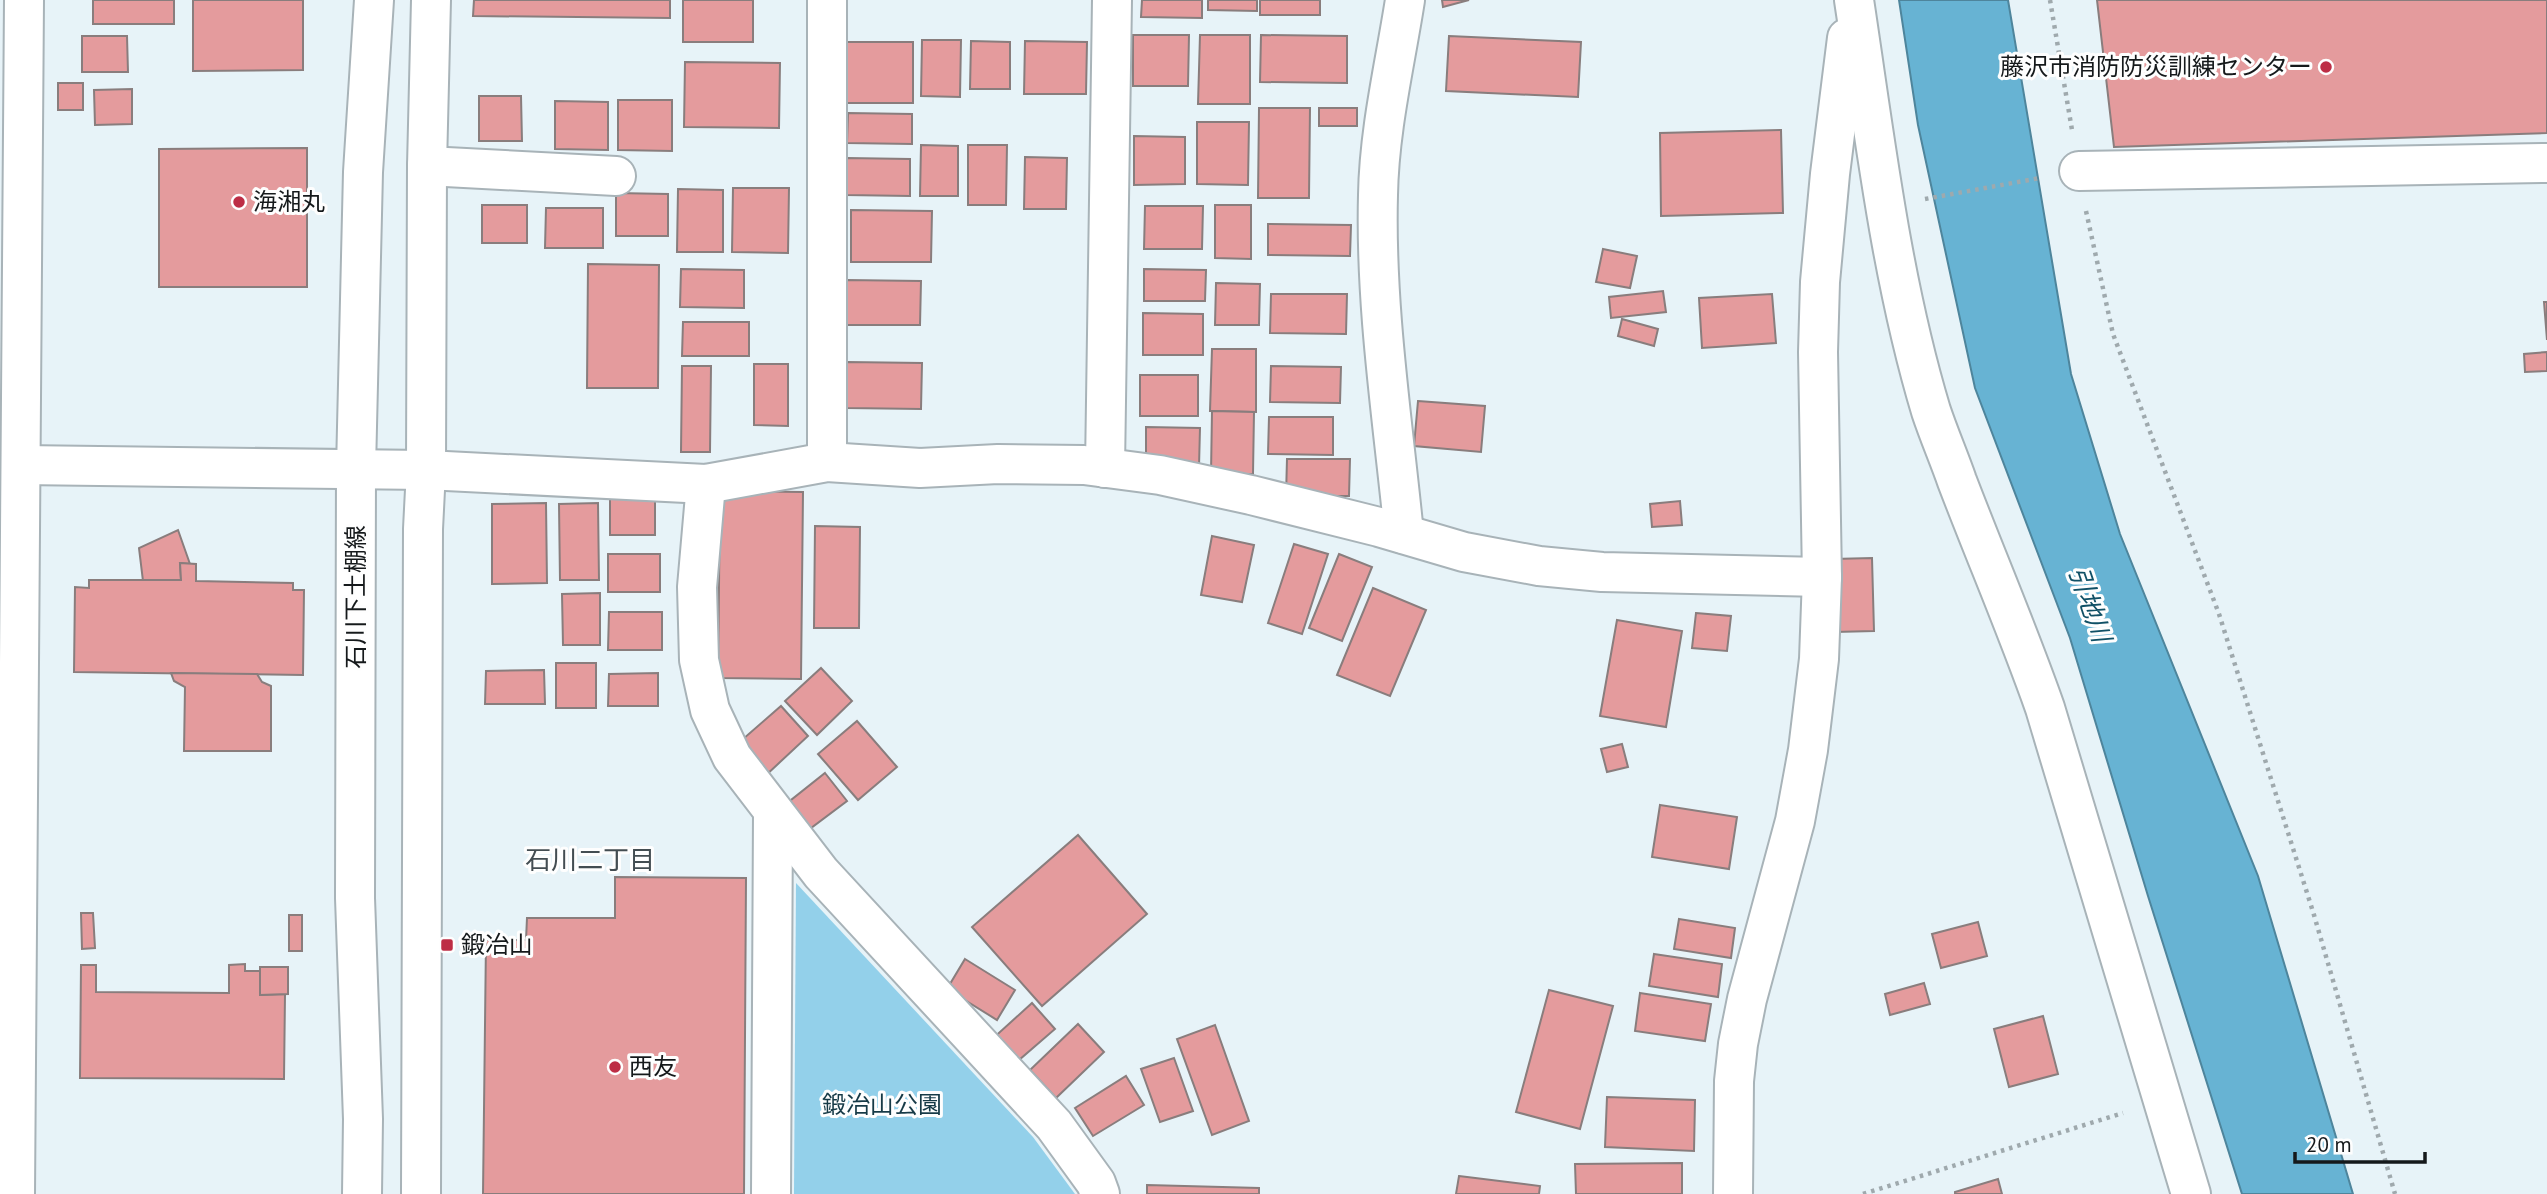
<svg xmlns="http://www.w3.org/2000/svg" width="2547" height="1194" font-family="'PT Sans','Noto Sans JP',sans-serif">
  <rect width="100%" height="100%" fill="#e7f3f8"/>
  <polygon fill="#93d0ea" points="796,883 1033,1137 1075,1194 794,1194"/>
  <polygon fill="#67b3d3" stroke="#4e859c" stroke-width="2" points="1899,0 2008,0 2071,374 2120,534 2258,876 2353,1194 2242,1194 2148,896 2070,638 1975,388 1918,125"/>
  <g fill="#e49b9d" stroke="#897d7d" stroke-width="2">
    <rect x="93" y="0" width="81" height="24"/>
    <polygon points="193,0 303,0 303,70 193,71"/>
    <polygon points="474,0 670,0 670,18 473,16"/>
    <rect x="683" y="0" width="70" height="42"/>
    <polygon points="1142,0 1202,0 1202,18 1141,17"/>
    <polygon points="1208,0 1257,0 1257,11 1208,10"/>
    <rect x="1260" y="0" width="60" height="15"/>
    <polygon points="1442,0 1469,0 1443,7"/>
    <polygon points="2097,0 2547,0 2547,133 2114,147"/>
    <polygon points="1133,35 1189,35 1188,86 1133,86"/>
    <polygon points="1200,35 1250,35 1250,104 1198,104"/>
    <polygon points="1261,35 1347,36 1347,83 1260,82"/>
    <polygon points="82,36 127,36 128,72 82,72"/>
    <polygon points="1449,36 1581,42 1578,97 1446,91"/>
    <polygon points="922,40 961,40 960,97 921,96"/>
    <polygon points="971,41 1010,42 1010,89 970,89"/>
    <polygon points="1025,41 1087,42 1086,94 1024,94"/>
    <polygon points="846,42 913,42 913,103 845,103"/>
    <polygon points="685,62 780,63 779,128 684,127"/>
    <rect x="58" y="83" width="25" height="27"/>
    <polygon points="132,89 132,124 95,125 94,90"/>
    <polygon points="479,96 521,96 522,141 479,141"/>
    <polygon points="618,100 672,100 672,151 618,150"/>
    <polygon points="555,101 608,102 608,150 555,149"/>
    <polygon points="1259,108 1310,108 1309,198 1258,198"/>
    <rect x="1319" y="108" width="38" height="18"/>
    <polygon points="848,113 912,114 912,144 847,143"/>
    <polygon points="1197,122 1249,122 1248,185 1197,184"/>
    <polygon points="1781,130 1783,213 1661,216 1660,133"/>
    <polygon points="1134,136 1185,137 1185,184 1134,185"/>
    <polygon points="921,145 958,146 958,196 920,196"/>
    <polygon points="968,145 1007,145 1006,205 968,205"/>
    <polygon points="307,148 307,287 159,287 159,149"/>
    <polygon points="1025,157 1067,158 1066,209 1024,209"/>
    <polygon points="847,158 910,159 910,196 846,195"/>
    <polygon points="733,188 789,188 788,253 732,252"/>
    <polygon points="678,189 723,190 723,252 677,252"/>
    <polygon points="616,193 668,194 668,236 616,236"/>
    <rect x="482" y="205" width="45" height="38"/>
    <polygon points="1215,205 1251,205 1251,259 1215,258"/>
    <polygon points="1145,206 1203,206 1202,249 1144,249"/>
    <polygon points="546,208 603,208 603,248 545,248"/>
    <polygon points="851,210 932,211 931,262 851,262"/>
    <polygon points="1268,224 1351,225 1350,256 1268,255"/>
    <polygon points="1603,249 1637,256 1630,288 1596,282"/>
    <polygon points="588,264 659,265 658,388 587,388"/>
    <polygon points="681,269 744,270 744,308 680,307"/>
    <polygon points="1144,269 1206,270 1205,301 1144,301"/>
    <polygon points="846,280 921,281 920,325 846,325"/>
    <polygon points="1216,283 1260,284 1259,325 1215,325"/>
    <polygon points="1663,291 1666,312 1611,318 1609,297"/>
    <polygon points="1271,294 1347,294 1346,334 1270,333"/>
    <polygon points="1772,294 1776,343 1702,348 1699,298"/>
    <polygon points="2544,302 2547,302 2547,340"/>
    <polygon points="1143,313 1203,314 1203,355 1143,355"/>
    <polygon points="1622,319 1658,329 1654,346 1618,336"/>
    <polygon points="683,322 749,322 749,356 682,356"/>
    <polygon points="1212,349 1256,349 1256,412 1210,411"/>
    <polygon points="2547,352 2547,371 2525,372 2524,354"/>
    <polygon points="847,362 922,363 921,409 847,408"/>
    <polygon points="754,364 788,364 788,426 754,425"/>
    <polygon points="682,366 711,366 710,452 681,452"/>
    <polygon points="1271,366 1341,367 1340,403 1270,402"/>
    <rect x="1140" y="375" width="58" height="41"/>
    <polygon points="1418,401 1485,406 1481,452 1414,446"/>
    <polygon points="1212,411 1254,412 1253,474 1211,474"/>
    <polygon points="1269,417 1333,417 1333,455 1268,454"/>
    <polygon points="1146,427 1200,428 1199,467 1146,466"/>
    <polygon points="1287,459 1350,459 1349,496 1286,496"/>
    <polygon points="720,491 803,492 801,679 718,678"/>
    <rect x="610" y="499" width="45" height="36"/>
    <polygon points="1680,501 1682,525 1652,527 1650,504"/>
    <polygon points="546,503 547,583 492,584 492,504"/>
    <polygon points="598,503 599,580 560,580 559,504"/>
    <polygon points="815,526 860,527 859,628 814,628"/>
    <polygon points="178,530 190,564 180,563 181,580 143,581 139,548"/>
    <polygon points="1212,536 1254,545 1242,602 1201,595"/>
    <polygon points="1294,544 1328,554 1302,634 1268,623"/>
    <rect x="608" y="554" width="52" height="38"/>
    <polygon points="1339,554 1372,567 1342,641 1309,628"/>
    <polygon points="1872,558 1874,631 1835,632 1833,559"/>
    <polygon points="180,563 196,564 196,581 293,583 293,590 304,590 303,675 74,672 75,587 89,588 89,580 181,580"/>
    <polygon points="1373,588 1426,610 1390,696 1337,675"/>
    <polygon points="600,593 600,645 563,645 562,594"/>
    <polygon points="609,612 662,612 662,650 608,650"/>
    <polygon points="1696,613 1731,616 1727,651 1692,648"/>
    <polygon points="1617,620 1682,631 1666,727 1600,716"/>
    <rect x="556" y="663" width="40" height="45"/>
    <polygon points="821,668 852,701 817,735 785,701"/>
    <polygon points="544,670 545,704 485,704 486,671"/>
    <polygon points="171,673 257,674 262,682 271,686 271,751 184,751 185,687 174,681"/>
    <polygon points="658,673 658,706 608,706 609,674"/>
    <polygon points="781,706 808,736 764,777 735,746"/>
    <polygon points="857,721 897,767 858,800 818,754"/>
    <polygon points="1622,744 1628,767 1607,772 1601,749"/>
    <polygon points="825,773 847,801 807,831 786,804"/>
    <polygon points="1660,805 1737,817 1729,869 1652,857"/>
    <polygon points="1078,835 1147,914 1042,1006 972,927"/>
    <polygon points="615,877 746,878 744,1194 483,1194 486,940 526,940 527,918 615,918"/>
    <polygon points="81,913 93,913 95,948 82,949"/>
    <rect x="289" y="915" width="13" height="36"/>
    <polygon points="1679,919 1735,928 1731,958 1674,949"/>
    <polygon points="1978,922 1987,956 1941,968 1932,934"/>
    <polygon points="1654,954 1722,964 1718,997 1649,986"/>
    <polygon points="965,959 1015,990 997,1020 947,989"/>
    <polygon points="245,964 245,971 260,971 260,995 285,994 284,1079 80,1078 81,965 96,965 96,992 229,993 229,965"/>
    <polygon points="260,967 288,967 288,994 260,995"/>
    <polygon points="1924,983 1930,1004 1890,1015 1885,994"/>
    <polygon points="1549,990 1613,1006 1580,1129 1516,1112"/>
    <polygon points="1640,993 1711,1004 1705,1041 1635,1031"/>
    <polygon points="1032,1003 1055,1029 1012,1066 990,1041"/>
    <polygon points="2043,1016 2058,1074 2009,1087 1994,1029"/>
    <polygon points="1078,1024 1104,1052 1056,1098 1030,1070"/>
    <polygon points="1215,1025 1249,1121 1212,1135 1177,1039"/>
    <polygon points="1174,1058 1193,1111 1160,1122 1141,1069"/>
    <polygon points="1126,1076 1144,1105 1093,1136 1075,1108"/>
    <polygon points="1607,1097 1695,1100 1694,1151 1605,1147"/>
    <polygon points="1682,1163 1682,1194 1576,1194 1575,1164"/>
    <polygon points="1459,1176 1540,1186 1539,1194 1456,1194"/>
    <polygon points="1998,1179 2002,1194 1955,1194 1955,1192"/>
    <polygon points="1147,1185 1259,1188 1259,1194 1147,1194"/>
  </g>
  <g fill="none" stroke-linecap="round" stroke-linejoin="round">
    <g stroke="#a8b3b8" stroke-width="42">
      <g id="minor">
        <path d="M1854,0C1875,138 1891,278 1931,411C1939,435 1949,458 1957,481C1986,557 2018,631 2045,708L2191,1194"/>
        <polyline points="427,166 616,176"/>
        <polyline points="2079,171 2547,163"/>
        <polyline points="827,462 827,0"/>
        <polyline points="21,465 426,470 706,484 827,462 920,468 998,464 1084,465 1160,475 1251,495 1379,527 1464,552 1539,566 1602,572 1822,577"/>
        <polyline points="1105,468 1112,0"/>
        <polyline points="706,484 697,587 699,660 710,710 732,757 821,873 1054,1125 1096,1183 1100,1194"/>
        <path d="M1404,534C1393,422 1375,308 1378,195C1379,130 1395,64 1405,0"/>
        <polyline points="15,1194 24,0"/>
        <polyline points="362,1194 363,1119 355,898 356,469 363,172 374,0"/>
        <polyline points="421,1194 423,529 426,470 427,166 431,0"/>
        <polyline points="771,1194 773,814"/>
        <polyline points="1733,1194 1734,1081 1738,1044 1747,999 1795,821 1808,750 1819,659 1822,577 1818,352 1820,282 1830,174 1847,38"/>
      </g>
    </g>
    <g stroke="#9fa9ad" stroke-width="4.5" stroke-dasharray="3.5 5" stroke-linecap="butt">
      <polyline points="2050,0 2072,130"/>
      <polyline points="1925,199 2040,178"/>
      <polyline points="2086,211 2113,334 2219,614 2314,915 2395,1194"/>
      <polyline points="1863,1194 2123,1113"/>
    </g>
    <use href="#minor" stroke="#fff" stroke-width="38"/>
  </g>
  <g fill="#bd2d45" stroke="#fefefe" stroke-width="2.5">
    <circle cx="2326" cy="67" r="7"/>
    <circle cx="239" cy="202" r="7"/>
    <rect x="440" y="938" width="14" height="14" rx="3.5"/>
    <circle cx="615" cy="1067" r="7"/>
  </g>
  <g text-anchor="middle" stroke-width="6" stroke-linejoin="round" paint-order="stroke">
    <g font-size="24" fill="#15191b" stroke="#fefefe" text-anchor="start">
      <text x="2312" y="75" text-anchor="end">藤沢市消防防災訓練センター</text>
      <text x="253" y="210">海湘丸</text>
      <text x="461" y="953">鍛冶山</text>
      <text x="629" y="1075">西友</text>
    </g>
    <g font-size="24" fill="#15191b" stroke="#fefefe">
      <text transform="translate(356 597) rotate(-90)" y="8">石川下土棚線</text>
    </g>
    <g font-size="24" fill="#163a47" stroke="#fefefe">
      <text x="882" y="1113">鍛冶山公園</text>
    </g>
    <g font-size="26" font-style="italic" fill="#105066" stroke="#fefefe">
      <text transform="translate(2090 604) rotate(71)" y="9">引地川</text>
    </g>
    <g font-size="26" fill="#434d52" stroke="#fefefe">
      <text x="590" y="869">石川二丁目</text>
    </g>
  </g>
  <path d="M2295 1152v10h130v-10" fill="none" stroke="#15191b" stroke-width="3.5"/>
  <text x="2306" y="1152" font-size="21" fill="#15191b" stroke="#fefefe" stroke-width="5" paint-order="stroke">20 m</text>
</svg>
